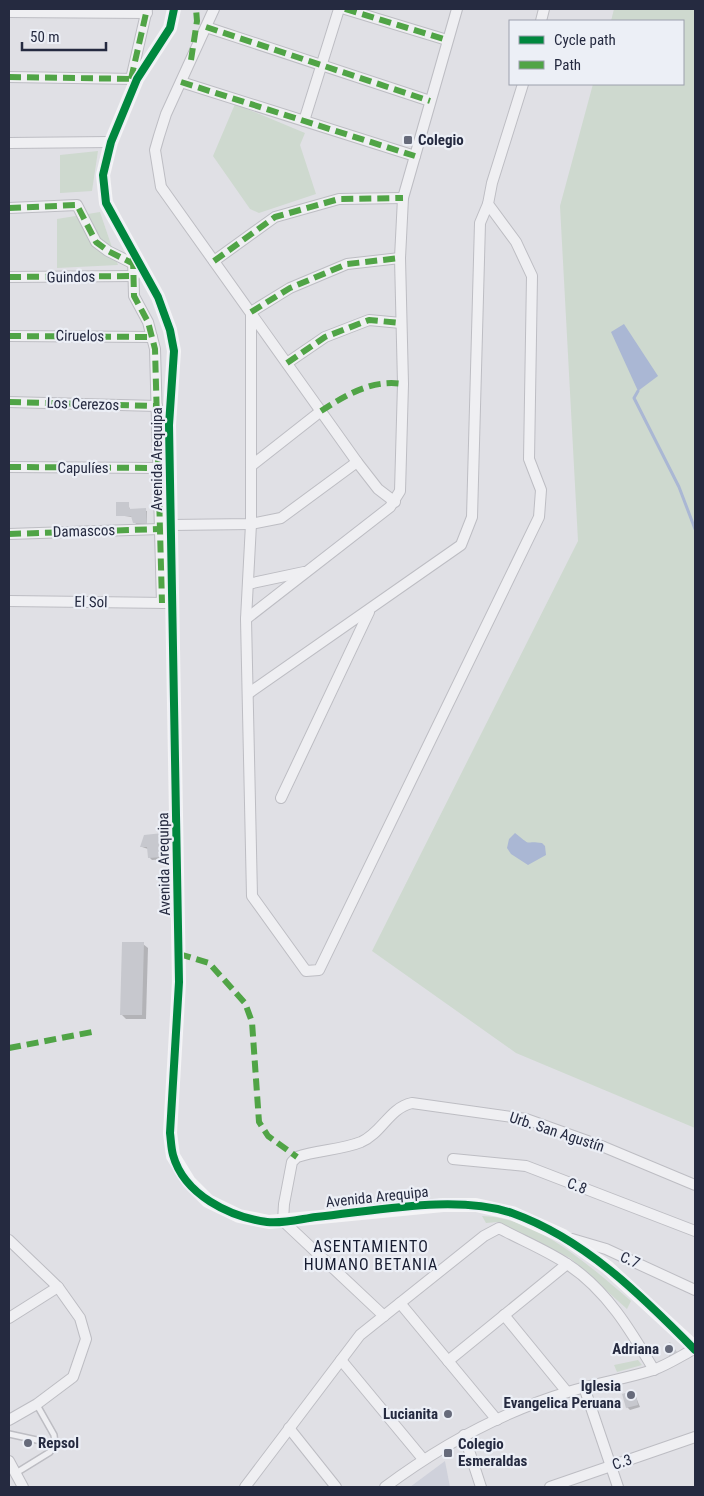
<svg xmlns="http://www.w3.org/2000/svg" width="704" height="1496" font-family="'Roboto Condensed',sans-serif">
  <rect width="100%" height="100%" fill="#e0e0e5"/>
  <polygon fill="#cfd1db" points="445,1461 450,1487 410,1487"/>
  <g fill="#ced9cf">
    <polygon points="614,9 695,9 695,1128 516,1053 372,951 578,541 560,206 593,84 683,84 683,21 611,21"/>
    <polygon points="235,104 305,133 300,145 316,194 259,213 250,209 213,156"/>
    <polygon points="98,151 92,191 60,193 60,155"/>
    <polygon points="100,212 118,265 57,268 57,219"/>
    <path d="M482,1216C537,1217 591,1267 631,1301L627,1309L570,1258L498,1222L486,1223Z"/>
    <polygon points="638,1360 642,1365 617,1372 614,1365"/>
  </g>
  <g fill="#aab7d4">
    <polygon points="624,324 658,376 638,391 611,332"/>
    <path d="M515,833C534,848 522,840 542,843L545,846L546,855L528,865L511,854L507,848L509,839Z"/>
  </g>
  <g fill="#0003">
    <polygon points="128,503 130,510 147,511 147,525 136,524 132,517 117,515"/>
    <polygon points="162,835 165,838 167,859 152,860 149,857 148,849 142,847"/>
    <polygon points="143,944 148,948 146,1019 126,1019 121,1014"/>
    <polygon points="634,1392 640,1407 630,1410 627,1407"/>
  </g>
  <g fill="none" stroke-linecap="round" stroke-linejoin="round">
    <polyline stroke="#aab7d4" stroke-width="3" points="638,391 634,398 679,487 695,529"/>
  </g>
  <g fill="#c7c8ce">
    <polygon points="116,502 129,502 129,509 146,508 147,524 133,523 131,516 116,516"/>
    <polygon points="163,833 164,857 148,858 147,847 140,847 144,835"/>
    <polygon points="122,942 144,942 142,1015 120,1015"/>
    <polygon points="670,1342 677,1352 670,1357 664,1346"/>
    <polygon points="635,1390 638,1405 626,1408 622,1394"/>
  </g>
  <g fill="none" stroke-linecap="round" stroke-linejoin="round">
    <g stroke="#bdbdc3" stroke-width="8">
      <g id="lane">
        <polyline points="9,1434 55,1444"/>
        <polyline points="16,1473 50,1452 55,1444 54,1435 37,1405"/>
      </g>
    </g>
    <g stroke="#bdbdc3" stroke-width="12">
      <g id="street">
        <polyline points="214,9 166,114 159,136 155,150 161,187 357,462 378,489 395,502"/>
        <polyline points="345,9 447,40"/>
        <polyline points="9,12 147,13"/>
        <polyline points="541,21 544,9"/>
        <polyline points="206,27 430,101"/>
        <polyline points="9,77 137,79"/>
        <polyline points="131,79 147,9"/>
        <polyline points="181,82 415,156"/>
        <polyline points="304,121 339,9"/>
        <polyline points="9,143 111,142"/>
        <polyline points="9,208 77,205 96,242 108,251 134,264"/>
        <polyline points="133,256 134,296 148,322 155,349 162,603"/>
        <polyline points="400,258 347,264 290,288 251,312 251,524 246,619 252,896 306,971 319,970 539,517 541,490 529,459 532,276 516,242 488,204 492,183 523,84"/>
        <polyline points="214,261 275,217 339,199 403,198"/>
        <polyline points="9,277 134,276"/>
        <polyline points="9,336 152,337"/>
        <polyline points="287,363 325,337 369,320 401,323"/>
        <polyline points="9,402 157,406"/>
        <polyline points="251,466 321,411"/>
        <polyline points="9,467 158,468"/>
        <polyline points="171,525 251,524 281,518 357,462"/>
        <polyline points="9,534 160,529"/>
        <polyline points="248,584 304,572"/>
        <polyline points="9,601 168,603"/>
        <polyline points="246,619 390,507 400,491 403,384 400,258 403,198 457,9"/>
        <polyline points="249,693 461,545 472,517 480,223 488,204"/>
        <polyline points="281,798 369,612"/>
        <polyline points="453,1159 526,1166 695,1231"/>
        <polyline points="572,1239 606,1249 695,1290"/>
        <polyline points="9,1240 58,1287 80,1318 86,1339 73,1377 37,1404 9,1420"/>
        <polyline points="400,1303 497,1420"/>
        <polyline points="504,1315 567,1392"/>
        <path d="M384,1316L283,1221L284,1204L292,1162L297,1157C317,1150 341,1150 361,1142C382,1133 389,1108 412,1103L526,1119L604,1147L695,1185"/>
        <polyline points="9,1318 58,1287"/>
        <polyline points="341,1360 423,1459"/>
        <polyline points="448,1361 567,1264"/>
        <polyline points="584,1387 618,1487"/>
        <polyline points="289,1428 336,1487"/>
        <polyline points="464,1435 481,1487"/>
        <polyline points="9,1461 23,1487"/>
        <path d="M245,1487L360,1335L484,1236L499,1228C521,1240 546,1250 567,1264C606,1289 631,1331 654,1370"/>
        <path d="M385,1487C440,1446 502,1412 568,1392C596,1383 625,1379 653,1370C667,1365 681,1356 694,1349L695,1350"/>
        <polyline points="550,1487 695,1437"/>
      </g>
    </g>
    <use href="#lane" stroke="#efeff2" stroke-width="5"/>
    <use href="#street" stroke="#efeff2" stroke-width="10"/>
    <polyline stroke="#f4f4f6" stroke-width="14" points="174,9 170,28 137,79 111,142 103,175 106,203 158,297 170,330 174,351 169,425 179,982 170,1133 173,1156 189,1182 208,1201 239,1216 269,1222 443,1205 476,1205 512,1213 563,1236 607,1267 695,1348"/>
    <g stroke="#50a446" stroke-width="6" stroke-dasharray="12 6" stroke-linecap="butt">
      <polyline points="345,9 447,40"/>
      <polyline points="206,27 430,101"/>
      <polyline points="191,60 197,21 196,9"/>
      <polyline points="9,77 137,79"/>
      <polyline points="131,79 147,9"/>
      <polyline points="181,82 415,156"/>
      <polyline points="9,208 77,205 96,242 108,251 134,264"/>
      <polyline points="133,257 134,296 148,322 155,349 162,603"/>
      <polyline points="214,261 275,217 339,199 403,198"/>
      <polyline points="9,277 134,276"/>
      <polyline points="251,312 290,288 347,264 400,258"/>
      <polyline points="9,336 152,337"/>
      <polyline points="287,363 325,337 369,320 401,323"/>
      <polyline points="9,402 157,406"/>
      <path d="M321,411C346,395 372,379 403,384"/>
      <polyline points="9,467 158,468"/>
      <polyline points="9,534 160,529"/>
      <polyline points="179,954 209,963 245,1003 252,1022 259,1122 268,1136 297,1157"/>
      <polyline points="9,1048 92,1032"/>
    </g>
    <g stroke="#eceff6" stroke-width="11">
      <path id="cycleway" d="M174,9L170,28L137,79L111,142L103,175L106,203L158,297L170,330L174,351L169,425L179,982L170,1133C171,1140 171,1148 173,1155C184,1195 230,1217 267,1222C282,1224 301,1219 316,1217C376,1211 455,1194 512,1213C585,1239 642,1296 695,1350"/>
    </g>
    <use href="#cycleway" stroke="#00873e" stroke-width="8"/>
  </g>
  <g fill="#666a7a" stroke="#eceff6" stroke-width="2">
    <rect x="403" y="135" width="10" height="10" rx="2.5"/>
    <circle cx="669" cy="1349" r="5"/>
    <circle cx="631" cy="1395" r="5"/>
    <circle cx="448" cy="1414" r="5"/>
    <circle cx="28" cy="1443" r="5"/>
    <rect x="443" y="1448" width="10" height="10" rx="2.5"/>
  </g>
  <g text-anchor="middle" stroke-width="4.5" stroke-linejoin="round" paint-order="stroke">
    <g font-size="15" font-weight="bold" fill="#252a40" stroke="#eceff6" text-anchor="start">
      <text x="418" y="145">Colegio</text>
      <text x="659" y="1354" text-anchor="end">Adriana</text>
      <text x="621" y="1391" text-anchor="end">Iglesia<tspan x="621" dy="17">Evangelica Peruana</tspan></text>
      <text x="438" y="1419" text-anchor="end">Lucianita</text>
      <text x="38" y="1448">Repsol</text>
      <text x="458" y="1449">Colegio<tspan x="458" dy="17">Esmeraldas</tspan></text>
    </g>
    <g font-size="15" fill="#252a40" stroke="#eceff6">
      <text transform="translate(71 277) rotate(-1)" y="5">Guindos</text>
      <text transform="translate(80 336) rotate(1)" y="5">Ciruelos</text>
      <text transform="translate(83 404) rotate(2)" y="5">Los Cerezos</text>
      <text transform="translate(157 459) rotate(-90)" y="5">Avenida Arequipa</text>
      <text x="83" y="473">Capulíes</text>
      <text transform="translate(84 531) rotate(-2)" y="5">Damascos</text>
      <text transform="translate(91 602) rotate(1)" y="5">El Sol</text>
      <text transform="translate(164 864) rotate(-91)" y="5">Avenida Arequipa</text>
      <text transform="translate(557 1132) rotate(18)" y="5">Urb. San Agustín</text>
      <text transform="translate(577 1186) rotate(21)" y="5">C.8</text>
      <text transform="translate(377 1197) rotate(-6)" y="5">Avenida Arequipa</text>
      <text transform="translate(630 1260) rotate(24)" y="5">C.7</text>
      <text transform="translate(622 1462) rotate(-19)" y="5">C.3</text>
    </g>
    <g font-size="16" letter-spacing="1" fill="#171c31" stroke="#eceff6">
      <text x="371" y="1252">ASENTAMIENTO<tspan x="371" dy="18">HUMANO BETANIA</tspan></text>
    </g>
  </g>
  <rect width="704" height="1496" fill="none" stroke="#252a40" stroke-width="20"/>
  <rect x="509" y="20" width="175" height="65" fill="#eceff6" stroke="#9ca0ad"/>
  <rect x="519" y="36" width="25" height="8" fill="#00873e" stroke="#9ca0ad"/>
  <text x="554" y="45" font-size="15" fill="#252a40">Cycle path</text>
  <rect x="519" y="61" width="25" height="8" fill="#50a446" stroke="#9ca0ad"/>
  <text x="554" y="70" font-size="15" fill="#252a40">Path</text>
  <path d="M22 42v8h84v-8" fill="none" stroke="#252a40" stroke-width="2.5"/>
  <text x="30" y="42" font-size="15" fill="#252a40" stroke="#eceff6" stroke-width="4" paint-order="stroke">50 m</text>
</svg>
